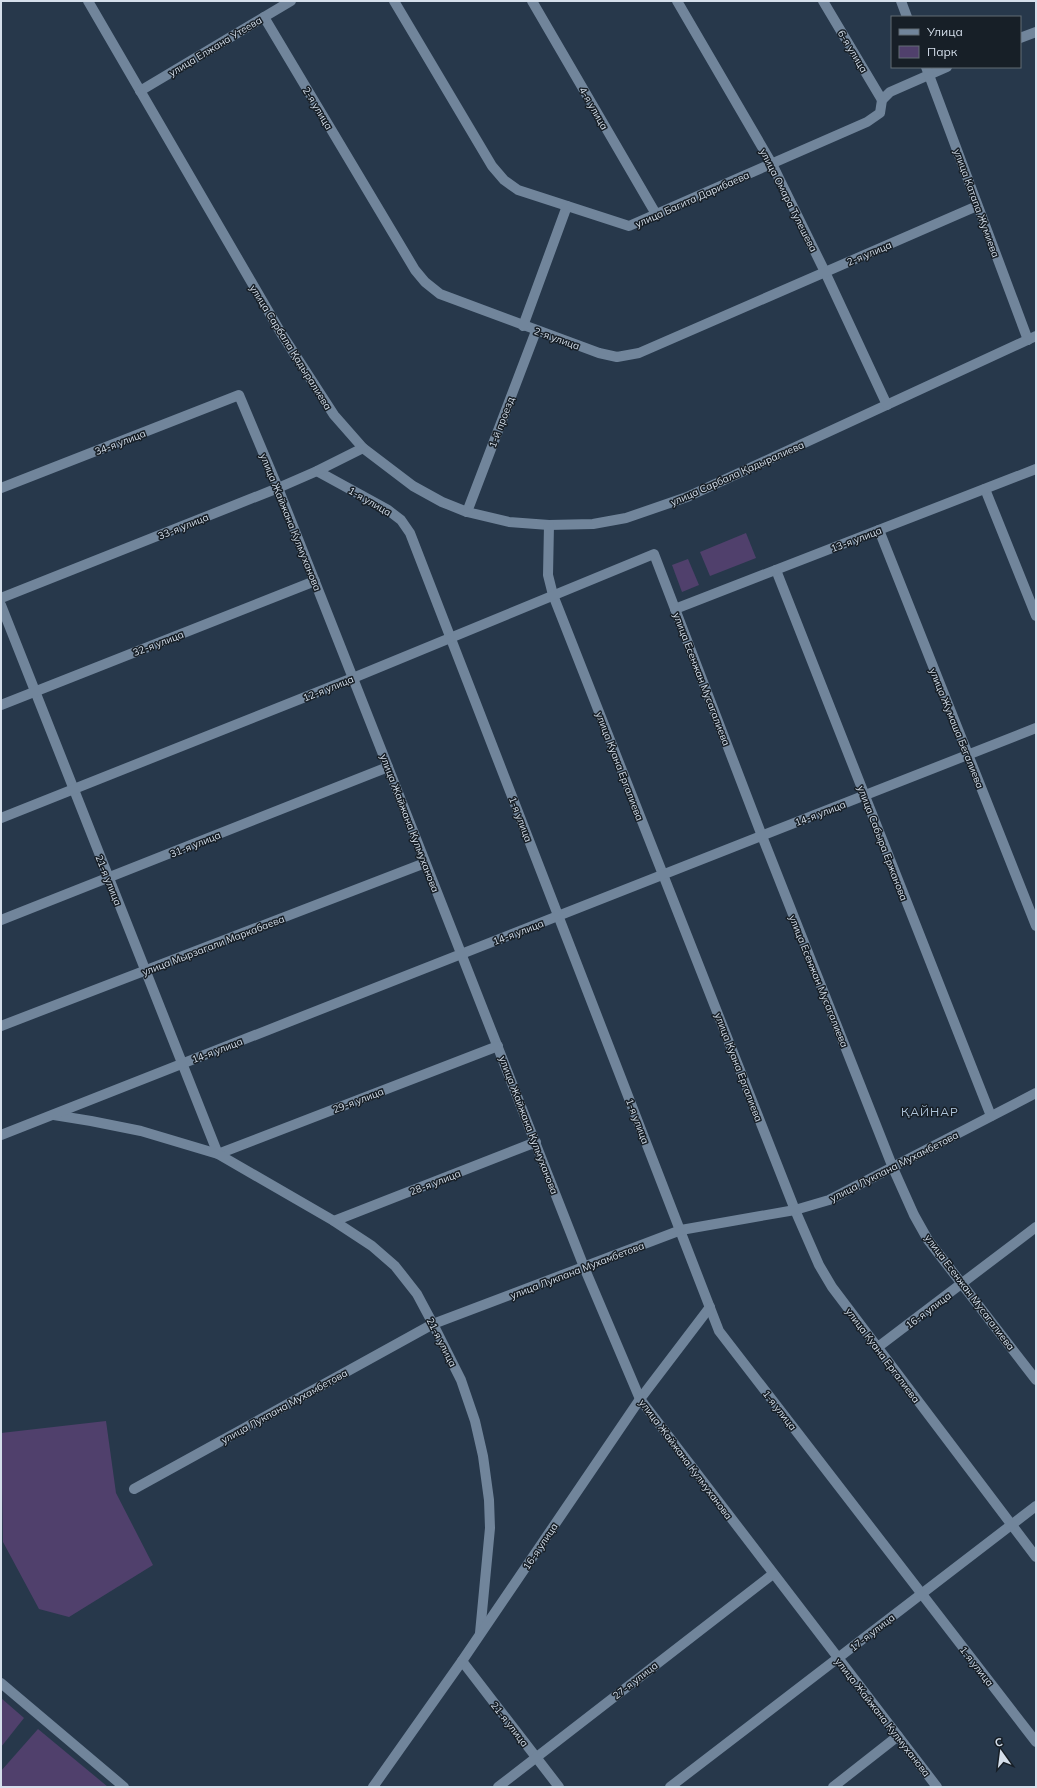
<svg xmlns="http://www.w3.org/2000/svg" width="1037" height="1788" font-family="Mulish,sans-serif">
  <rect width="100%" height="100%" fill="#27384b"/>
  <g fill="#50406c">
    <polygon points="746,533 756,558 710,576 700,552"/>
    <polygon points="688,559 699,585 682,592 672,565"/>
    <polygon points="106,1421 116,1493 153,1565 69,1617 39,1609 3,1542 1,1433"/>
    <polygon points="1,1698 24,1718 1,1747"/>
    <polygon points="38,1729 108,1787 1,1787 1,1771"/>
  </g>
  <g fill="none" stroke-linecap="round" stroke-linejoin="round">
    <g stroke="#71859b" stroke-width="10">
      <polyline points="88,1 281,333 334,415 363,448 413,486 442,502 467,512 509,522 549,525 593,524 626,518 687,497 1036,336"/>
      <polyline points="394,1 492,166 504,180 518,190 629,226 867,122 880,113 882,100 890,92 947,67"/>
      <polyline points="532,1 656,214"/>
      <polyline points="677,1 772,164 825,272 887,405"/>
      <polyline points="823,1 882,100"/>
      <polyline points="901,1 907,17"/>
      <polyline points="264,17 415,270 425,282 440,294 599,353 617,357 639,353 977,206"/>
      <polyline points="1020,38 1036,32"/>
      <polyline points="926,67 1028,340"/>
      <polyline points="140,91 291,1"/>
      <polyline points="523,326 567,206"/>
      <polyline points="317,471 388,510 401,520 410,533 719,1331 1036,1742"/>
      <polyline points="1,488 239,395 278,488 388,767 584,1267 640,1399 937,1787"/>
      <polyline points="985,489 1036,616"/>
      <polyline points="467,512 536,331"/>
      <polyline points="549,525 548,575 553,595 795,1210 819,1265 832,1287 1036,1557"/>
      <polyline points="879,530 1036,926"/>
      <polyline points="776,570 991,1116"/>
      <polyline points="1,598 278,488 317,471 363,448"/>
      <polyline points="1,605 218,1154 498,1046"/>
      <polyline points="675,609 1036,469"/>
      <polyline points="1,705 315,581"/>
      <polyline points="1,818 353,678 654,554 762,836 893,1168 914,1215 928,1240 1036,1380"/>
      <polyline points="1,920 388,767"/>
      <polyline points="1,1026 425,863"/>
      <polyline points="54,1115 91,1121 141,1131 218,1154 334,1221 372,1246 395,1266 417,1294 433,1324 461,1380 475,1421 483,1456 489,1500 490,1528 480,1633"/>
      <polyline points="1,1135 1036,728"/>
      <polyline points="334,1221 536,1142"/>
      <polyline points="878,1347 1036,1227"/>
      <polyline points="134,1489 433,1324 681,1230 795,1210 829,1200 1036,1093"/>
      <polyline points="462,1661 559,1787"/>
      <polyline points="1,1683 124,1787"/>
      <polyline points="373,1787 462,1661 640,1399 710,1307"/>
      <polyline points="498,1787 773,1574"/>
      <polyline points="670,1787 1036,1506"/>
      <polyline points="833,1787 898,1736"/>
    </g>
  </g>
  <g text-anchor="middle" stroke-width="3" stroke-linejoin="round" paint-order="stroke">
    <g font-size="10" fill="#d5dfeb" stroke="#171f27">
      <text transform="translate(215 46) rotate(-31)" y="4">улица Елжана Утеева</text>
      <text transform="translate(853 51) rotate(59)" y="4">6-я улица</text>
      <text transform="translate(318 108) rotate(59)" y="4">2-я улица</text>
      <text transform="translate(594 108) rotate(60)" y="4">4-я улица</text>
      <text transform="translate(692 199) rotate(-24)" y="4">улица Багита Дарибаева</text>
      <text transform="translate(789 200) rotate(63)" y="4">улица Омара Тулешева</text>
      <text transform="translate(977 203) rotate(70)" y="4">улица Катапа Жумиева</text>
      <text transform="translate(869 253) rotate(-23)" y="4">2-я улица</text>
      <text transform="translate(557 338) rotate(20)" y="4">2-я улица</text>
      <text transform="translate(291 347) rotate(58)" y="4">улица Сарбала Қадыралиева</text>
      <text transform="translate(501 422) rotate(-69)" y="4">1-й проезд</text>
      <text transform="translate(120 442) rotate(-21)" y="4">34-я улица</text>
      <text transform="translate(737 473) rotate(-24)" y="4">улица Сарбала Қадыралиева</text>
      <text transform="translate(370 501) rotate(30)" y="4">1-я улица</text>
      <text transform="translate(291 522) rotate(68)" y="4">улица Жайжана Кулмуханова</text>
      <text transform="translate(183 526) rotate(-22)" y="4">33-я улица</text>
      <text transform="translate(856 539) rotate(-21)" y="4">13-я улица</text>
      <text transform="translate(158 643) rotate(-21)" y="4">32-я улица</text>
      <text transform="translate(702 679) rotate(69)" y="4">улица Есенжан Мусагалиева</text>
      <text transform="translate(328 688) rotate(-22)" y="4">12-я улица</text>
      <text transform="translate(957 728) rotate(68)" y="4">улица Жумаша Бегалиева</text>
      <text transform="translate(620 766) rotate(69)" y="4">улица Куана Ергалиева</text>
      <text transform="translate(820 813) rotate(-21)" y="4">14-я улица</text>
      <text transform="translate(521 819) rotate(69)" y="4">1-я улица</text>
      <text transform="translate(410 823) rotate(69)" y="4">улица Жайжана Кулмуханова</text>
      <text transform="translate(883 843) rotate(69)" y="4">улица Сабыра Ержанова</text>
      <text transform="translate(195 844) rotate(-22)" y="4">31-я улица</text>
      <text transform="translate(109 880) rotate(68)" y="4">21-я улица</text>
      <text transform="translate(518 932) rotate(-21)" y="4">14-я улица</text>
      <text transform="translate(213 945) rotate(-21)" y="4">улица Мырзагали Маркабаева</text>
      <text transform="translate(819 981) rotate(68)" y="4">улица Есенжан Мусагалиева</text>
      <text transform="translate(217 1050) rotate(-21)" y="4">14-я улица</text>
      <text transform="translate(739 1067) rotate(69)" y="4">улица Куана Ергалиева</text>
      <text transform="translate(358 1100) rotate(-21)" y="4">29-я улица</text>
      <text transform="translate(638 1121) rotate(69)" y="4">1-я улица</text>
      <text transform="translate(529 1125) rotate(69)" y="4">улица Жайжана Кулмуханова</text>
      <text transform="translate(894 1166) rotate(-27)" y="4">улица Лукпана Мухамбетова</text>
      <text transform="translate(435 1182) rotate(-21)" y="4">28-я улица</text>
      <text transform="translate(577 1270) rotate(-21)" y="4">улица Лукпана Мухамбетова</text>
      <text transform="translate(970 1292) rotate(53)" y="4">улица Есенжан Мусагалиева</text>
      <text transform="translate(928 1310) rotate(-37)" y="4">16-я улица</text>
      <text transform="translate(442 1342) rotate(63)" y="4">21-я улица</text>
      <text transform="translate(883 1355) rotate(53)" y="4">улица Куана Ергалиева</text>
      <text transform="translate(284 1406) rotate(-29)" y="4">улица Лукпана Мухамбетова</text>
      <text transform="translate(780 1410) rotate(52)" y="4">1-я улица</text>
      <text transform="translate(686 1459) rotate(53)" y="4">улица Жайжана Кулмуханова</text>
      <text transform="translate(540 1546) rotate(-56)" y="4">16-я улица</text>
      <text transform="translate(872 1632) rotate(-38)" y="4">17-я улица</text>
      <text transform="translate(977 1666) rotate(52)" y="4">1-я улица</text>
      <text transform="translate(635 1680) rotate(-38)" y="4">27-я улица</text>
      <text transform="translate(883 1717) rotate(52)" y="4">улица Жайжана Кулмуханова</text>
      <text transform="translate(510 1724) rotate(52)" y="4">21-я улица</text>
    </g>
    <g font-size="12" letter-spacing="1" fill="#aec4da" stroke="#171f27">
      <text x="930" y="1116">ҚАЙНАР</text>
    </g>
  </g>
  <rect width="1037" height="1788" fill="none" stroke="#d5dfeb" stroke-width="4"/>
  <rect x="891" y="16" width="130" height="52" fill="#171f27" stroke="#636c75"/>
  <rect x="899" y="29" width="20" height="6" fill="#71859b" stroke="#636c75"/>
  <text x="927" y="36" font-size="12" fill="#d5dfeb">Улица</text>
  <rect x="899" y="46" width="20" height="12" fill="#50406c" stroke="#636c75"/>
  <text x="927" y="56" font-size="12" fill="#d5dfeb">Парк</text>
  <g transform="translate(1001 1752) rotate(346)" stroke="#171f27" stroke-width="3" paint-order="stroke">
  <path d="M0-3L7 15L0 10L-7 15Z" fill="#d5dfeb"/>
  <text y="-6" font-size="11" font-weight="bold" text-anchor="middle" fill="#d5dfeb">С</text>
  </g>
</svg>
